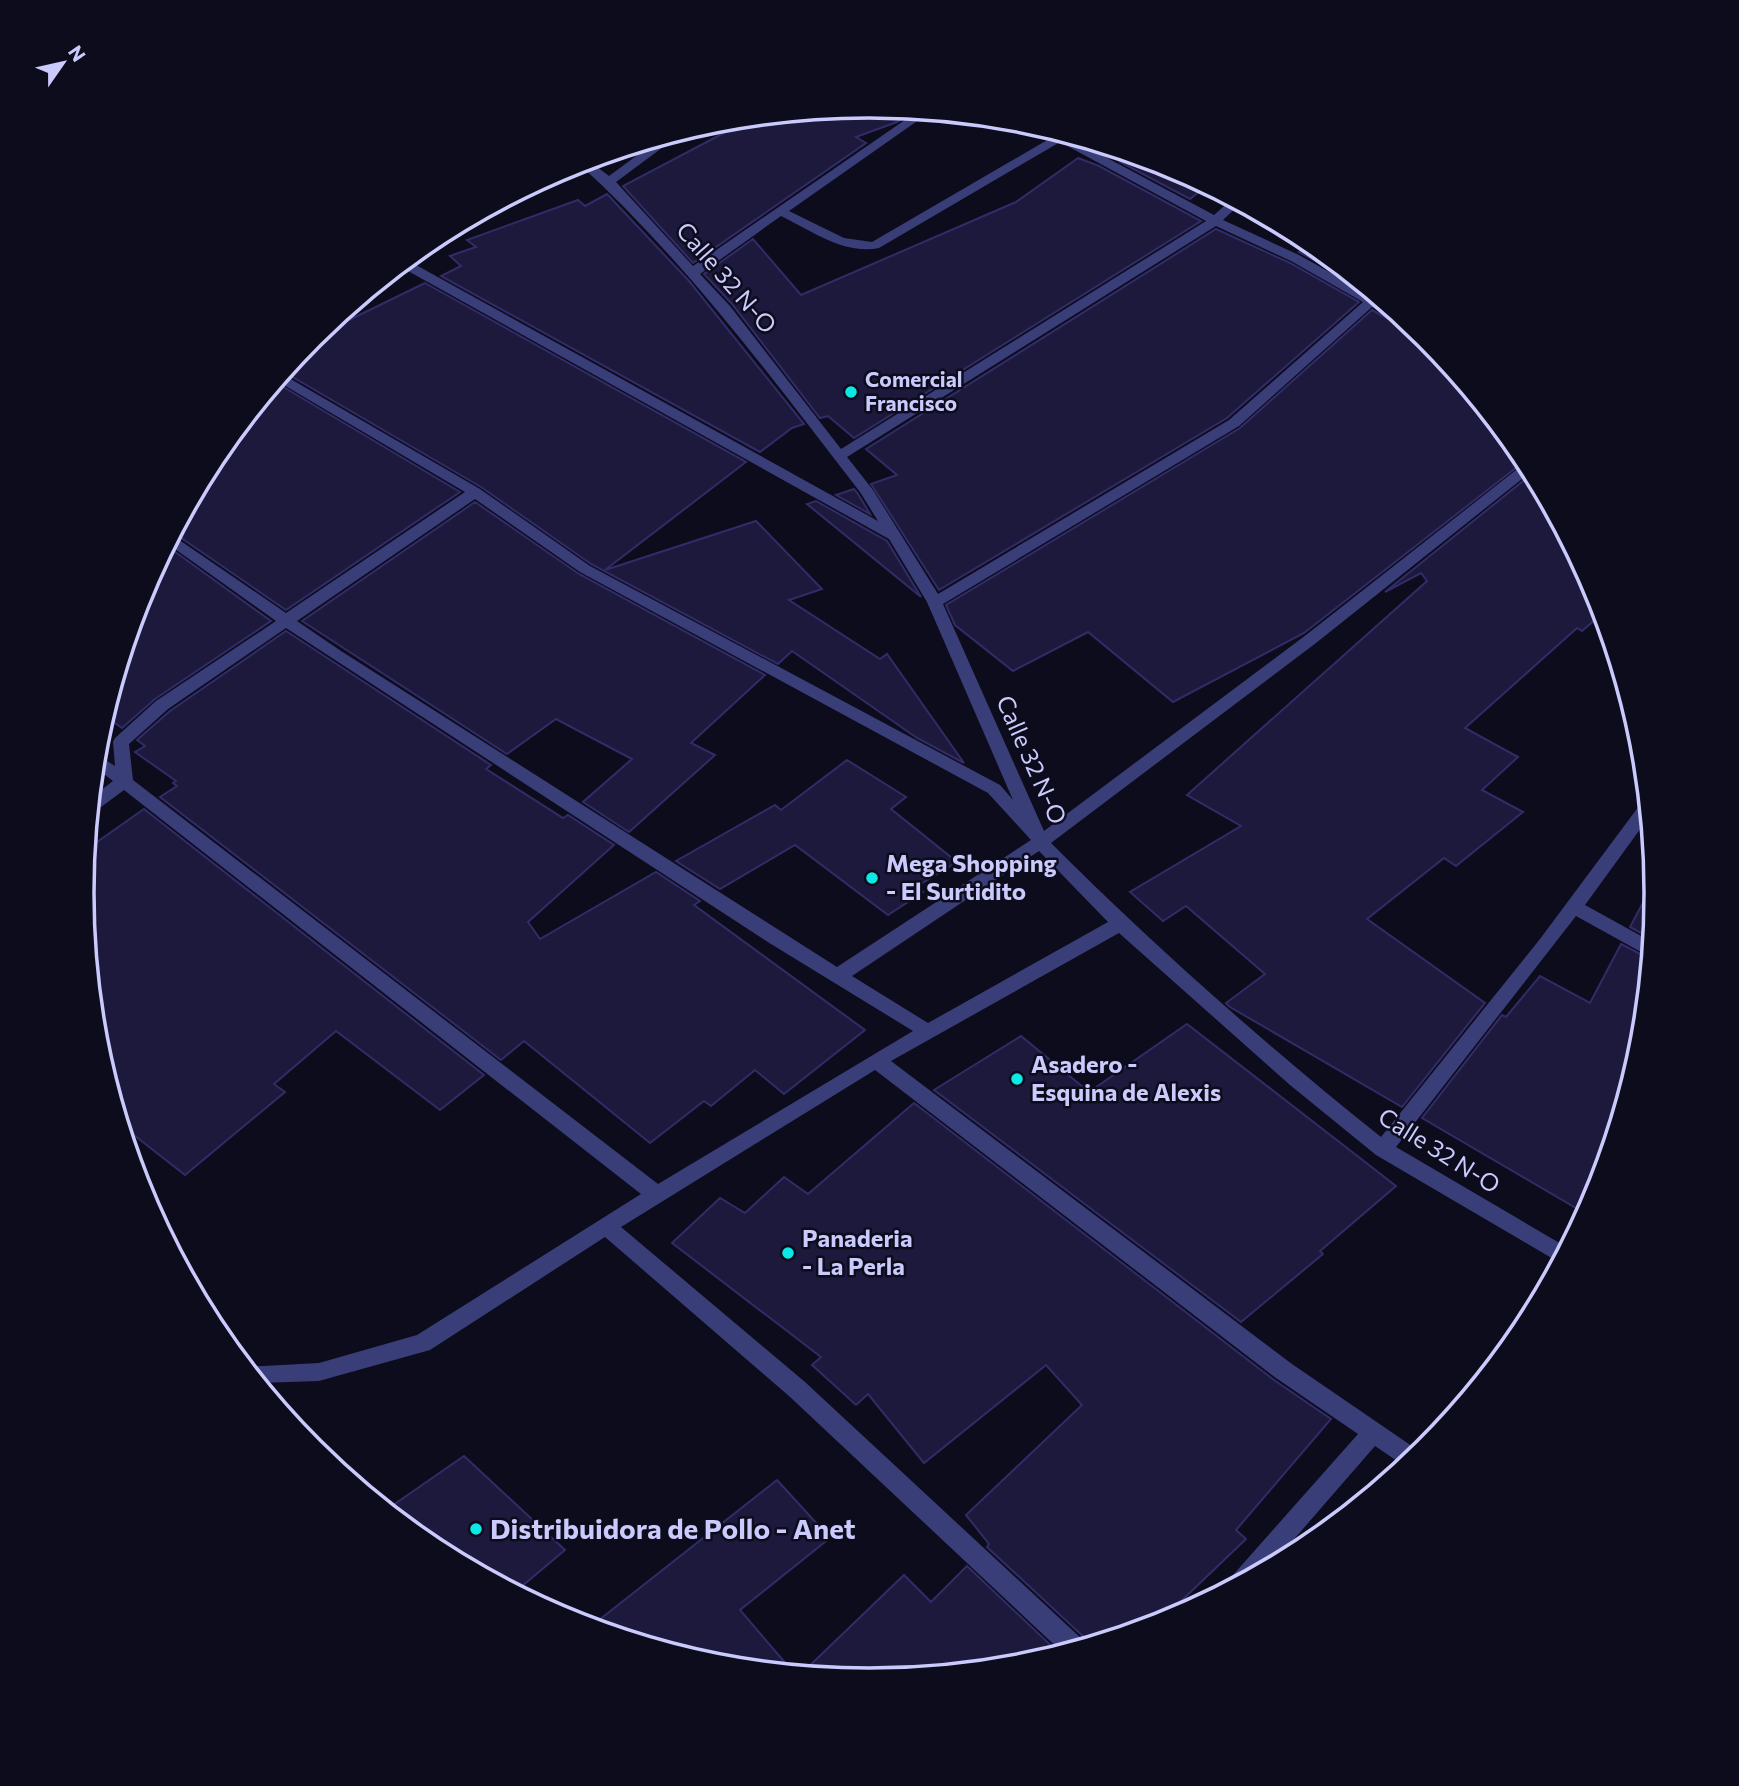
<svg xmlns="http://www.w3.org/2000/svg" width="1739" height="1786" font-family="Commissioner,sans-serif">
  <rect width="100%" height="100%" fill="#0d0c1c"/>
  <g fill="#1c193c" stroke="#312c67" stroke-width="2">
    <polygon points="870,106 909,110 910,113 897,122 856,137 866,143 693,263 623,186 754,117"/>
    <polygon points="1132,154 1171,166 1207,185 1190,199 1120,162"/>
    <polygon points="1078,158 1099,166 1201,221 854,438 828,416 820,418 732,304 704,274 753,239 801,295 1016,202"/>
    <polygon points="607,194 689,281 804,424 792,428 760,452 441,276 461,266 450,256 476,247 467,240 578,200 585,206"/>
    <polygon points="1216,229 1290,263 1359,302 1227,418 939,590 871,484 897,475 866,449"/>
    <polygon points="1313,244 1371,291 1299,252"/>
    <polygon points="425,283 746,462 605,570 756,521 822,589 789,600 880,659 887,654 964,763 917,738 792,651 778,664 591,564 481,487 284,372 313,336 336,317 345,322"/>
    <polygon points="1372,310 1403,327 1414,326 1426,337 1526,460 1304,633 1173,702 1088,632 1013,671 955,625 946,605 1240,428"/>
    <polygon points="275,382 460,492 286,610 174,533 210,465 230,453 224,445"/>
    <polygon points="1533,473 1597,592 1603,613 1582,631 1577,628 1465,728 1518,757 1482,790 1523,812 1456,866 1444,858 1367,919 1485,1003 1402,1107 1230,1007 1226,1003 1265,974 1186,906 1163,921 1130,892 1241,826 1187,795 1427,581 1421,573 1385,592"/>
    <polygon points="854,489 858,494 870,514 836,495"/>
    <polygon points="816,501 887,541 921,597 807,504"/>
    <polygon points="475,502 579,574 765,675 691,743 715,755 629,832 583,802 632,759 556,719 507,754 302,621"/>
    <polygon points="167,546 271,621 155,699 122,728 105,716 142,591"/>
    <polygon points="286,631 491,765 486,769 563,818 568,815 614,845 528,922 540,939 656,872 700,901 694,905 865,1030 784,1094 755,1070 711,1106 704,1101 650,1143 524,1041 501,1060 160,797 177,786 173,783 176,781 135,752 145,746 137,740 170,711"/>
    <polygon points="847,760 906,797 891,809 957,862 916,887 923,892 888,915 795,845 720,889 676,861 775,805 781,810"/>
    <polygon points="144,809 484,1075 440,1110 336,1031 274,1084 285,1092 185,1175 121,1125 97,1046 82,893 87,849"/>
    <polygon points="1655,880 1657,893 1652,939 1630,927"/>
    <polygon points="1621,944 1650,959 1642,1047 1597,1195 1586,1214 1422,1118 1502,1015 1506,1017 1540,976 1590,1003"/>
    <polygon points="1187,1024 1396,1186 1320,1251 1323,1254 1241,1322 934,1090 1021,1036 1089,1092"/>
    <polygon points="914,1103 1274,1380 1331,1419 1236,1530 1246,1539 1156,1625 1088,1645 1086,1639 987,1547 989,1544 966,1515 1082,1405 1046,1365 924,1463 868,1394 856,1405 812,1365 821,1357 672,1243 720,1198 745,1213 784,1177 808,1194"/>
    <polygon points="464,1456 565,1550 515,1592 432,1547 386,1510"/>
    <polygon points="777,1480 830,1538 740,1610 794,1673 716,1665 590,1627"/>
    <polygon points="967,1566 1060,1654 1023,1665 869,1680 801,1674 904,1575 931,1602"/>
  </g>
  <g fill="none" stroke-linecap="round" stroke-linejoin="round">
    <path fill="#393e79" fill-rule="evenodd" d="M918,111L930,112L789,211L844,238L872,242L1061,132L1071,135L1068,137L1214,215L1232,199L1241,203L1223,220L1299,255L1370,295L1373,293L1412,325H1404L1372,307L1239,426L943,604L1044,831L1306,635L1525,463L1528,462L1532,471L1316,643L1051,843C1155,947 1266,1045 1381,1137L1540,939L1642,802L1648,800L1649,817L1585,905L1652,942L1650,957L1576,916L1396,1147L1568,1248L1560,1263L1376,1155L1290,1085L1119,933L891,1061L1292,1364L1422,1453L1406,1467L1375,1446L1269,1568L1232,1588L1230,1583L1233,1575L1358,1434L1276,1378L875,1070L621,1227L805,1382L1084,1641L1086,1646L1063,1653L789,1396L605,1237L430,1350L319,1381L258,1383L245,1367L319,1363L417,1335L641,1194L124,790L97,810L90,812L92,797L113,781L95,767L96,754L115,766L113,742L115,738L156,701L276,621L168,544L172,535L286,613L465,492L277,381L282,374L480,489L590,566L1000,785L1013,800L927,602L889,539L399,266L407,260L878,521L860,492C772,378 685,260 578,163L588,160L609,176L662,137L679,132L678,136L616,182L693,266ZM1060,142L1206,221L841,449L730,306L700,274L781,216C812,231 844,255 879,248ZM1216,226L1291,261L1363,302L1229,420L938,594L873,490L847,457ZM475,499L580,572L988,793L1031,840L837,967L341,651L297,621ZM286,628L771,944L913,1031L658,1184L133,780L129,744L168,709ZM1039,851L1108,922L928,1023L852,976Z"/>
  </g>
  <g fill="#0be8e5" stroke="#0d0c1c" stroke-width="2.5">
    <circle cx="851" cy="392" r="7"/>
    <circle cx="872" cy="878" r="7"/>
    <circle cx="1017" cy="1079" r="7"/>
    <circle cx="788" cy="1253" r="7"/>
    <circle cx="476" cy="1529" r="7"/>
  </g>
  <g text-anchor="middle" stroke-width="5" stroke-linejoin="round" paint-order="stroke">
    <g font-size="21" font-weight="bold" fill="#cacafd" stroke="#0d0c1c" text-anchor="start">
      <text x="865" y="387">Comercial<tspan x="865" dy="24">Francisco</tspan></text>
    </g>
    <g font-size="24" fill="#cacafd" stroke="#0d0c1c">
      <text transform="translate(726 278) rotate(49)" y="8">Calle 32 N-O</text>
      <text transform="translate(1031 760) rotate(66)" y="8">Calle 32 N-O</text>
      <text transform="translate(1439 1151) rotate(32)" y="8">Calle 32 N-O</text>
    </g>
    <g font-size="24" font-weight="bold" fill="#cacafd" stroke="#0d0c1c" text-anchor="start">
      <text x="886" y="872">Mega Shopping<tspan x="886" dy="28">- El Surtidito</tspan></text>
      <text x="1031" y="1073">Asadero -<tspan x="1031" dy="28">Esquina de Alexis</tspan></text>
      <text x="802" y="1247">Panaderia<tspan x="802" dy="28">- La Perla</tspan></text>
    </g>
    <g font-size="28" font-weight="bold" fill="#cacafd" stroke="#0d0c1c" text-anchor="start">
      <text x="490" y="1539">Distribuidora de Pollo - Anet</text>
    </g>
  </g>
  <path d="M0 0H1739V1786H0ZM94 893a775 775 0 1 1 1550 0a775 775 0 1 1-1550 0Z" fill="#0d0c1c" fill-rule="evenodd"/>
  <path fill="none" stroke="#cacafd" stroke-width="3.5" d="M94 893a775 775 0 1 1 1550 0a775 775 0 1 1-1550 0Z"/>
  <g transform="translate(63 63) rotate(56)" stroke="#0d0c1c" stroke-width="5" paint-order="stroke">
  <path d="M0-5L12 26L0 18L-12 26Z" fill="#cacafd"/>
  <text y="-10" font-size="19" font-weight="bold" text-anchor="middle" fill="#cacafd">N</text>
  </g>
</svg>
